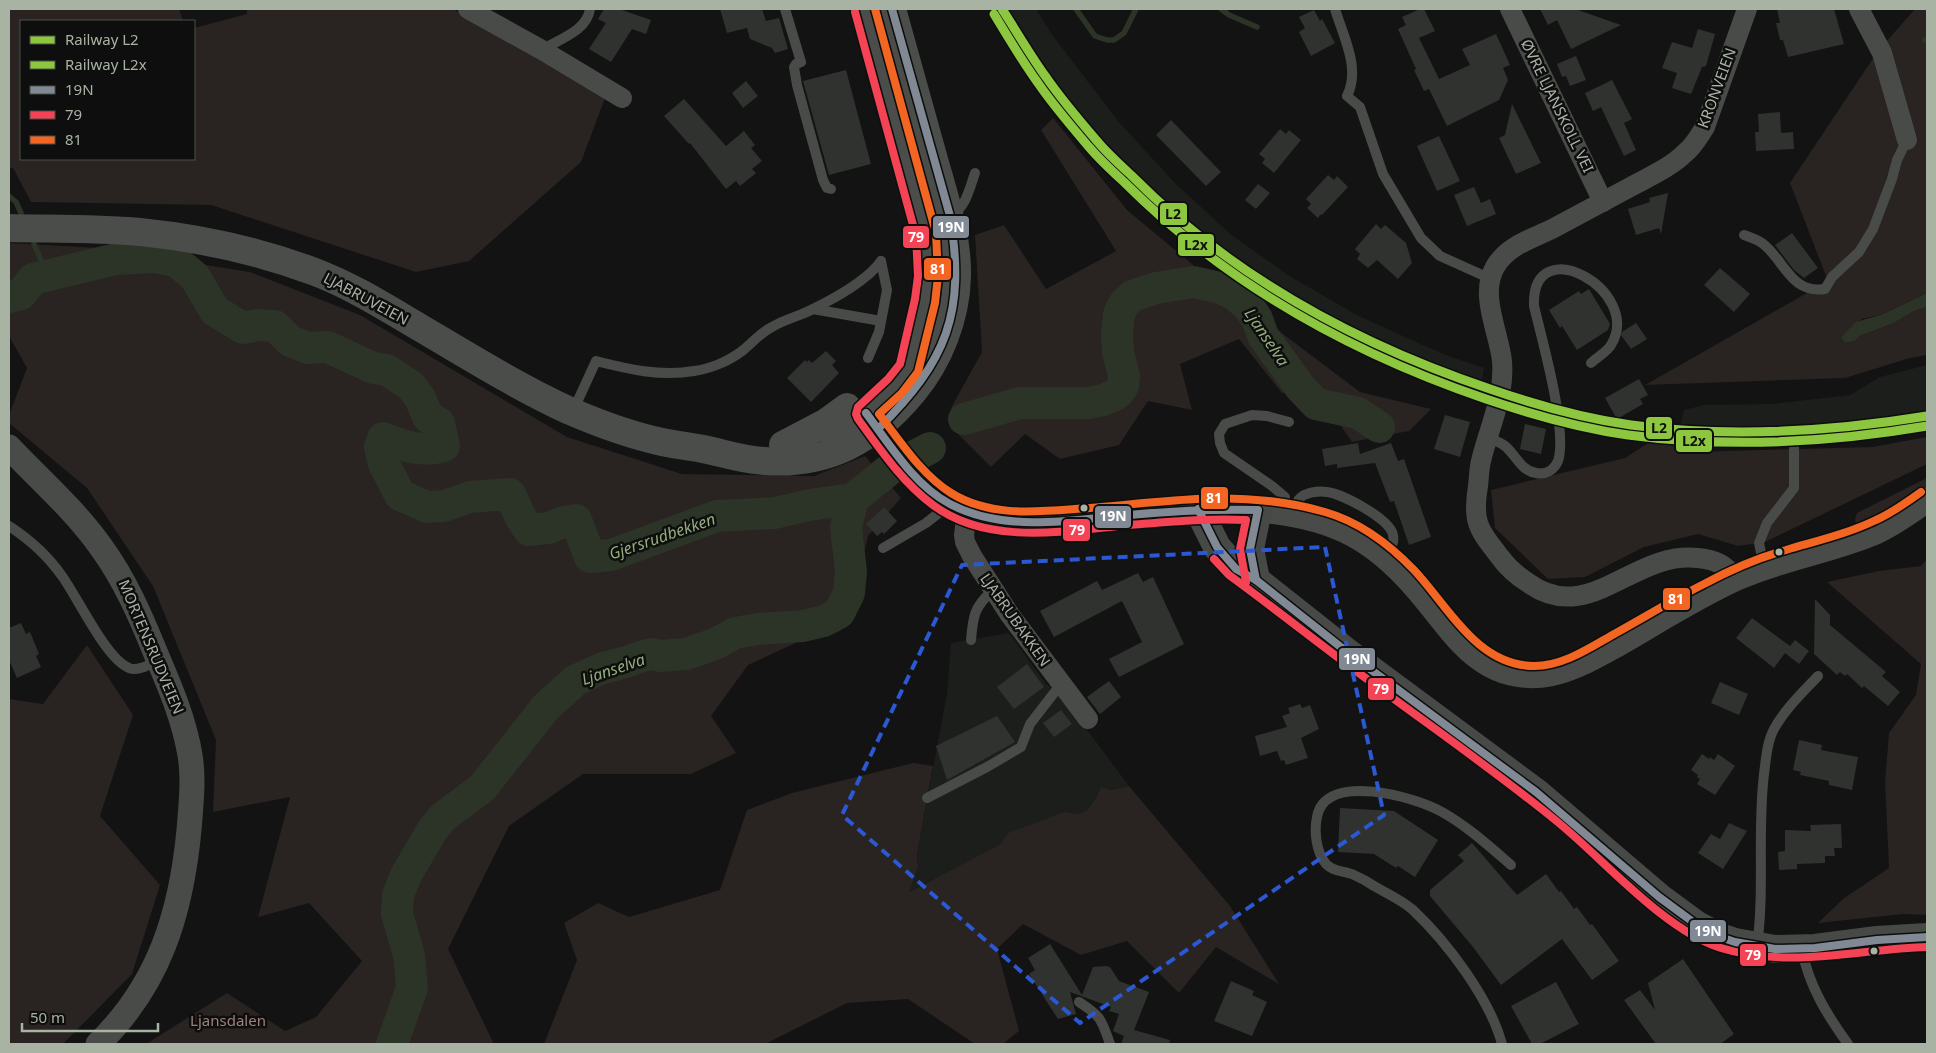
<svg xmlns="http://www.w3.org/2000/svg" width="1936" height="1053" font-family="'Noto Sans',sans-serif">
  <rect width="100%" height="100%" fill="#121312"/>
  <g fill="#1c1e1c">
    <polygon points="989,9 1036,9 1053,36 1118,121 1174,182 1229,233 1288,275 1355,314 1418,343 1451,357 1484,368 1480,396 1454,387 1380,356 1308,320 1209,256 1147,207 1076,135 1015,54"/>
    <polygon points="1927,365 1927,424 1898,430 1831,439 1763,443 1698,444 1687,439 1680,426 1684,410 1704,405 1772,404 1850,395 1880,377"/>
    <polygon points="1009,633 1046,684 1053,689 1088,731 1129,786 1111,790 1101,788 1096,798 1087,810 1078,814 1064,813 908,892 918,867 917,855 947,693 951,643"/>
  </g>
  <g fill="#292322">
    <polygon points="9,9 179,9 183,21 21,21 21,159 194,159 194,28 247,14 247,9 453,9 605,98 581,162 469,261 416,272 211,205 31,202 13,168 9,168"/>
    <polygon points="1915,9 1927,9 1927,293 1883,314 1862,319 1841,337 1845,343 1854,341 1860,336 1894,323 1914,311 1927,307 1927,355 1910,358 1845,378 1645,385 1828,281 1790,183 1878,51"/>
    <polygon points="1053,118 1127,210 1210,279 1360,392 1431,409 1409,431 1352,442 1318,393 1282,393 1239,339 1180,364 1192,410 1148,401 1119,445 1060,459 1025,434 991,467 958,434 951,408 982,352 975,235 1004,225 1046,289 1116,251 1041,130"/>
    <polygon points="9,243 100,248 250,272 360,315 567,437 682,474 814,476 865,456 901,498 868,536 848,619 748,665 711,716 736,753 691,774 583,774 509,826 448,949 494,1044 146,1044 227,993 285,1031 316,1017 362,961 309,903 258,917 290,797 213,812 216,740 153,586 87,488 9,423 9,415 27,368 9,336"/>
    <polygon points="1673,427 1688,452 1872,447 1927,437 1927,464 1765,542 1738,546 1698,534 1644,547 1585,577 1548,579 1495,528 1491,490 1625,458"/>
    <polygon points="1927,478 1927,487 1893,509 1857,527 1855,519 1857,513"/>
    <polygon points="1927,559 1927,915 1903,914 1818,923 1843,899 1889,868 1885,782 1889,733 1916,695 1921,664 1827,582 1879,571 1921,566"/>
    <polygon points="87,645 133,715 100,816 160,885 132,974 63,1044 9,1044 9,699 43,704"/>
    <polygon points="913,763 933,766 917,855 918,867 909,892 1001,844 1008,833 1064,812 1078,814 1087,810 1096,798 1101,787 1111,790 1129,786 1230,906 1279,984 1216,947 1179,993 1127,941 1081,955 1023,924 997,949 1019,1031 1003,1044 975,1044 908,999 847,1003 765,1044 544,1044 577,960 564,923 598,903 629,917 720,890 747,810 792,793"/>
  </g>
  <polygon fill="#2c3327" points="1927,293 1927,307 1914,311 1894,323 1860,336 1854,341 1845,343 1841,337 1856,322 1883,314"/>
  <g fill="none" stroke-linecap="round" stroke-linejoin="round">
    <g stroke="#2c3327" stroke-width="5.5">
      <polyline points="1076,9 1095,36 1107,40 1114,40 1124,33 1136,9"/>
      <polyline points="1221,9 1229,15 1257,27"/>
      <polyline points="1925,40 1927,40"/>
      <polyline points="9,196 16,202 21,213"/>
      <polyline points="34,244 48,276"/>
    </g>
    <g stroke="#2c3327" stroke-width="32">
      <path d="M9,297L21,294L33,279L116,259L154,257L176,261L195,277L215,311L243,328L258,325L275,326L290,341L308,348L328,347L373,368L387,370L411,386L420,398L428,417L439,423L444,446C424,453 403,446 383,438L380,447L384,464L400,495L427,507L444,506L470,497L510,494L521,518L529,530L549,528L563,522L576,520L590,557L611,555L717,516L775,513L809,505L853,499"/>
      <polyline points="964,419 1020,403 1088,403 1103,400 1117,394 1123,386 1124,376 1118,352 1117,334 1119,314 1124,304 1132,296 1156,288 1194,282 1220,288 1235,295 1249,307 1257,319 1263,336 1300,387 1316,404 1358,413 1379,427"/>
      <polyline points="392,1044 412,988 409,955 397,914 398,895 406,875 433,829 443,817 482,788 546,707 576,680 603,668 626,662 643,656 652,654 660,656 686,654 715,644 735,633 758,629 803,626 824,621 839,613 849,593 851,572 846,527 853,499 890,469 930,448"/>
    </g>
  </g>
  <g fill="#2f322f">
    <polygon points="604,9 619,9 651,20 646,34 632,29 611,62 589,49 606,23 598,19"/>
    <polygon points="720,9 762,9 766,21 779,18 788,49 775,53 772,48 750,39 747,28 727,33"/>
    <polygon points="1420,9 1424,9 1435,31 1419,38 1439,79 1470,65 1462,49 1496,34 1510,65 1503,68 1508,80 1499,100 1447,126 1429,89 1424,91 1414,70 1416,69 1398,29 1406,25 1402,17"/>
    <polygon points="1540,9 1581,9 1578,10 1621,25 1571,49 1557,20 1548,25"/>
    <polygon points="1777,9 1834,9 1844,44 1788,57 1783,40 1780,40 1776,23 1780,23"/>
    <polygon points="1314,10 1320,21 1322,19 1335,43 1311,56 1299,32 1305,28 1299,17"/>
    <polygon points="1698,29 1715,34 1706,66 1702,67 1691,94 1672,88 1677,73 1662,68 1672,42 1692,48"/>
    <polygon points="1576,56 1586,80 1570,86 1566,76 1562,77 1557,64"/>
    <polygon points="846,70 871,164 829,175 803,81"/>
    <polygon points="1612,80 1632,119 1624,123 1636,150 1624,156 1601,107 1593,111 1585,93"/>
    <polygon points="746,81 758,96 743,108 732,93"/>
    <polygon points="684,99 726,146 744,131 755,145 751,148 762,161 752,169 756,173 740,186 736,181 726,189 690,143 689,144 664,116"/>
    <polygon points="1512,104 1541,163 1516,174 1499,138 1505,135"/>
    <polygon points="1780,112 1781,133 1793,132 1794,149 1756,151 1755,132 1759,132 1758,114"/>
    <polygon points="1171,120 1221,172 1206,186 1156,135"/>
    <polygon points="1280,129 1286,134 1289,130 1301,140 1274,173 1262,163 1265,159 1259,154"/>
    <polygon points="1439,136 1460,181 1437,191 1417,146"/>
    <polygon points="1328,175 1334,180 1337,176 1348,187 1322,215 1321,214 1318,218 1307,208 1311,204 1306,199"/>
    <polygon points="1258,184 1270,193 1256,209 1245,200"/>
    <polygon points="1474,187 1481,203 1490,199 1496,214 1467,226 1454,195"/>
    <polygon points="1668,193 1661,234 1659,228 1636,235 1628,209 1650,202 1649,198"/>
    <polygon points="1376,224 1381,229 1385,225 1406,243 1412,263 1398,279 1377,260 1368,268 1357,259 1360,254 1355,249"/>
    <polygon points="1792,233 1818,268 1804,278 1794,270 1775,245"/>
    <polygon points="1720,268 1750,294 1734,312 1704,285"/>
    <polygon points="1589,289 1610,324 1608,330 1577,350 1562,326 1560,328 1549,310 1579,291 1581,294"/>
    <polygon points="1636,323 1647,339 1631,349 1621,335 1622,332"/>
    <polygon points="826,351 836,361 832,365 839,373 811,402 787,378 805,360 807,362 809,360 812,363"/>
    <polygon points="1639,379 1648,395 1640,399 1643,404 1617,419 1605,398"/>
    <polygon points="1445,415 1470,422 1460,457 1434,449"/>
    <polygon points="1525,424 1546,429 1541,454 1520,449"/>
    <polygon points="1358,443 1360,454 1391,443 1398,461 1404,459 1431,537 1409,545 1394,501 1390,502 1375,463 1337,468 1337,464 1325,466 1322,449"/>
    <polygon points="884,507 897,521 884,534 882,532 877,536 866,524"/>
    <polygon points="1138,573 1143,582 1153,577 1184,644 1119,677 1109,659 1142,642 1122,601 1054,637 1040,611 1097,581 1102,590"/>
    <polygon points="1815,599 1830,615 1830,625 1886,672 1882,676 1900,692 1888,706 1864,686 1862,688 1847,674 1845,676 1840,672 1837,675 1814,654"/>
    <polygon points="1752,618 1790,646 1795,640 1809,651 1799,664 1785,653 1774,668 1736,638"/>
    <polygon points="21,623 26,634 30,632 39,654 36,656 41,667 17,678 9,660 9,628"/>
    <polygon points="1027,664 1044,687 1014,709 997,687"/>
    <polygon points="1109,681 1121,697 1100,714 1087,697"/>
    <polygon points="1720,682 1748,694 1739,715 1711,703"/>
    <polygon points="1300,704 1302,708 1310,705 1319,729 1301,738 1308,758 1286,765 1284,760 1281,761 1277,751 1260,756 1255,736 1287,727 1282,716 1290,713 1288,708"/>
    <polygon points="1061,710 1072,724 1054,737 1043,723"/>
    <polygon points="997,716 1015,742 947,780 936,746"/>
    <polygon points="1799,740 1822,745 1821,750 1858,757 1852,790 1829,785 1829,781 1800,775 1801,772 1793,770"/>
    <polygon points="1702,754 1709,759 1710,757 1714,760 1718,754 1735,766 1715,795 1697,784 1700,779 1697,777 1698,775 1691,770"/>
    <polygon points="1340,808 1394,811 1438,840 1415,877 1398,866 1396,868 1374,854 1338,852"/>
    <polygon points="1729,823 1747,831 1723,869 1698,853 1711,834 1720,839"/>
    <polygon points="1841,824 1842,848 1834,848 1835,856 1825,856 1825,863 1797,864 1797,869 1779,870 1778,852 1785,851 1785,830 1811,831 1810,825"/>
    <polygon points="1472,843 1517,895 1546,874 1559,892 1561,891 1574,909 1577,907 1590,925 1592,924 1619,961 1592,980 1562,939 1501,985 1473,947 1430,896 1430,890 1464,861 1458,855"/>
    <polygon points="1050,944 1082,995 1093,967 1106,966 1110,967 1119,981 1149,992 1134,1030 1170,1040 1169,1044 1121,1044 1124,1036 1113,1031 1119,1014 1109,1011 1111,1007 1070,992 1076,1014 1058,1019 1029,974 1035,970 1028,958"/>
    <polygon points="1683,959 1734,1034 1720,1044 1656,1044 1624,1000 1640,990 1655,1010 1648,983"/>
    <polygon points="1231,981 1254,991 1252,995 1267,1002 1252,1036 1214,1021"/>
    <polygon points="1556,982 1579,1024 1540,1044 1532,1044 1511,1006"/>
  </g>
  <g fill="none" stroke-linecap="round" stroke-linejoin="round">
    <g stroke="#484b47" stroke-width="10">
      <polyline points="785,9 801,62 796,64 794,67 797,85 823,180 827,188 831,189"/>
      <path d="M1335,9C1343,36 1361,68 1347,96L1360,107L1383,174L1421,238L1440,256L1491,279"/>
      <path d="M542,50C559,39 587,31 590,9"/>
      <path d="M952,215C966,207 970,187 975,173"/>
      <path d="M1744,235C1750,237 1756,239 1762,243C1785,260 1790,294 1825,289L1832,277L1859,252L1873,229L1892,179L1897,160L1907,140"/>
      <polyline points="813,309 881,321"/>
      <polyline points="868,358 879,332 887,290 881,261"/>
      <path d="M573,411L596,361C627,369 661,377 694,371C710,369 729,361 742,351C752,343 760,333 772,327C785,319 800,316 813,309C835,298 867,281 881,261"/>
      <path d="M1488,438C1494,440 1500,442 1505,446C1516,455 1521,471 1536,473C1546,475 1554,470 1558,461C1568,431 1542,340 1534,306C1531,228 1644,291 1611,345C1607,352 1597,357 1591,363"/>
      <polyline points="1285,513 1285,497 1272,486 1224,453 1220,443 1219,434 1225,424 1252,415 1267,416 1289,422"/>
      <path d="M1291,514C1294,507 1297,499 1304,495C1311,492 1320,491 1327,492C1343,494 1390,519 1393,535C1395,544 1389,550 1385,556"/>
      <path d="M9,526C29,539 48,556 62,576C78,598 106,659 129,668C138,672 149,664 158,661"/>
      <polyline points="883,548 926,523 949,505"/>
      <polyline points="1764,567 1759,543 1767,523 1794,488 1794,446"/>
      <path d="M971,640C973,616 974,607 993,590"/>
      <polyline points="927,798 987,767 1021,747 1030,724 1061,684"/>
      <path d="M1757,946C1765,889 1757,831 1764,774C1766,759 1767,742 1774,729C1785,709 1803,692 1818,676"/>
      <path d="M1802,950C1809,986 1827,1015 1848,1044"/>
      <path d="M1079,1002C1102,1017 1101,1019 1110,1044"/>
      <path d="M1502,1044C1490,999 1447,942 1413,910C1402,900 1386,893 1374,886C1368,882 1361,878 1354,875C1345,871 1333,872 1326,864C1316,852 1314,831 1317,817C1325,771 1416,797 1442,812C1467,826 1489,846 1511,865"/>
    </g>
    <g stroke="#484b47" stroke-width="20">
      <polyline points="468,9 542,50 622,98"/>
      <polyline points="1510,9 1603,202"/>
      <polyline points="1859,9 1882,53 1907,140"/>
      <polyline points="967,512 964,535 965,542 972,556 1010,615 1088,719"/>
      <path d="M1736,579C1725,564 1716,560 1698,558C1633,550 1589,628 1527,582C1516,575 1508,568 1500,557C1478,529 1472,522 1478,486C1479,478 1479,469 1481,461C1489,427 1505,397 1502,361C1499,332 1479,295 1495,267C1507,246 1531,239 1552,229C1580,214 1608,199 1636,184C1653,175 1672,166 1685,153C1694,146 1699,136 1705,127L1747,9"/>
    </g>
    <g stroke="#484b47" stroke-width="25">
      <path d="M9,447C40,480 75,510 101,547C125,580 141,617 156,654C170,687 184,719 190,755C194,779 191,805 189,830C181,914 159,985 98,1044"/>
      <path d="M1258,510C1336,516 1379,540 1428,602C1446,624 1464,651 1490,665C1508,675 1530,678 1550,674C1575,669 1598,655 1620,643C1658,621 1696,597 1735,579C1779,559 1827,552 1871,534C1891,526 1909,512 1927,500"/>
    </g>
    <g stroke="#464946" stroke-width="28">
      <path d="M866,413C888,442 919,487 950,504C1004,533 1071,520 1129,515C1172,512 1214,508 1258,510L1250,549L1256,580"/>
      <polyline points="1198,509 1217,547 1236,569 1256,580 1347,652 1536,792 1659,897 1697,925 1720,937 1735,942 1775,949 1815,948 1877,940 1927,937"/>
    </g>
    <g stroke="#4a4d49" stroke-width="28">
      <path d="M9,228C53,229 96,228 140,232C199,238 259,251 315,272C352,286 385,307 419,327C468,356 518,387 570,411C600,424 630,435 662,442C675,445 689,446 703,449C723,453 743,460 764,461C828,466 873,440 913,392C939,361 956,318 957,277C958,236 944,195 933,156C919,107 906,58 892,9"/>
      <path d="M833,435C854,425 901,388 909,367C913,357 913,344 916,333C918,322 923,312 925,300C931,268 927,238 919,206L865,9"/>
      <polyline points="783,445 825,423 847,407"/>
    </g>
    <g stroke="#0d0e0d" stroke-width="11">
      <g id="bus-1">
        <path d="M866,413C890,445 914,485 950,504C1005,533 1070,520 1129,515C1172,511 1215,509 1258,510L1250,549L1256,580"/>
        <path d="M878,429C947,361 966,313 950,216L892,9"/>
        <polyline points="1198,509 1217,547 1236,569 1256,580 1347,652 1536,792 1659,897 1697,925 1720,937 1735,942 1775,949 1815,948 1877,940 1927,937"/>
      </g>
    </g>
    <g stroke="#0d0e0d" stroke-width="11">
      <g id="bus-2">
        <path d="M855,12L916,236L918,276L915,299L900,364L888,379L858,407L856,414L858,419C880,449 902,482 933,505C988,546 1065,531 1128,525C1167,522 1207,518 1246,520L1240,549L1246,582"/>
        <path d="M1214,559L1229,575C1277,610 1323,647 1371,682C1433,728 1495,771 1554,819C1603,858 1662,929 1721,948C1789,969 1858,949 1927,947"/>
      </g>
    </g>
    <g stroke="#0d0e0d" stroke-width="11">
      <path id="bus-3" d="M875,9L936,233L938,276L935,303L918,372L902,393L879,414C901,442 921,474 951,493C993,519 1043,511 1090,508C1125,505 1160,501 1196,499C1239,497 1284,500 1325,512C1360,522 1389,544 1414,570C1448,606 1477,666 1534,666C1564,666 1591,647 1616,633C1645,617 1674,599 1704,584C1730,570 1757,558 1786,550C1816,541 1847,534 1876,520C1892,513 1907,502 1921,492"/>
    </g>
    <use href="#bus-1" stroke="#818a94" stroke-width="8"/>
    <use href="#bus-2" stroke="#f44354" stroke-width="8"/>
    <use href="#bus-3" stroke="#f26522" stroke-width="8"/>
    <g stroke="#0d0e0d" stroke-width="12">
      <path id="rail-1" d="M1002,9C1017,32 1030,55 1046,77C1061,99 1079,120 1097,141C1107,153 1119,164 1131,175C1231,276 1356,344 1490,389C1536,405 1582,418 1631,425C1730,438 1829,432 1927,416"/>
    </g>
    <g stroke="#0d0e0d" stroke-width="12">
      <path id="rail-2" d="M994,14C1008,37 1022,61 1038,83C1053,105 1072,127 1089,147C1100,160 1112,171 1124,182C1225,283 1351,353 1486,399C1533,415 1579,428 1628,435C1728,448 1828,443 1927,426"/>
    </g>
    <use href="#rail-1" stroke="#8dc63f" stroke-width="9"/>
    <use href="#rail-2" stroke="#8dc63f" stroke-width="9"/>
  </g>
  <path fill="none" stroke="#2b58d3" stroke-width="4" stroke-dasharray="10 6" stroke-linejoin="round" d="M1325,547L1384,815L1080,1023L842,815L962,565Z"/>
  <g fill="#a8b3a4" stroke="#0d0e0d" stroke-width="2">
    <circle cx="1084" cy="508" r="4.5"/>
    <circle cx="1779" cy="552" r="4.5"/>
    <circle cx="1874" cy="951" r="4.5"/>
  </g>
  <g text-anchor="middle" stroke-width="5" stroke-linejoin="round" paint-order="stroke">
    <g font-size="15" fill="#a8b3a4" stroke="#0d0e0d">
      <text transform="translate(1717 88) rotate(-70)" y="5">KRONVEIEN</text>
      <text transform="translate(1557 106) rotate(64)" y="5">ØVRE LJANSKOLL VEI</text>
      <text transform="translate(366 299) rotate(28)" y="5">LJABRUVEIEN</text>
      <text transform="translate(1015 620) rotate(55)" y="5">LJABRUBAKKEN</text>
      <text transform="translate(151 647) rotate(67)" y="5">MORTENSRUDVEIEN</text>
    </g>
    <g font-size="15" fill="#9e807b" stroke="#0d0e0d">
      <text x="228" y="1026">Ljansdalen</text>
    </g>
    <g font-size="16" font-style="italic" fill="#93ad7c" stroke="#0d0e0d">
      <text transform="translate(1267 337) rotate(56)" y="6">Ljanselva</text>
      <text transform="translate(662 536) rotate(-19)" y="6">Gjersrudbekken</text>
      <text transform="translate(613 669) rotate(-19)" y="6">Ljanselva</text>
    </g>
  </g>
  <g stroke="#0d0e0d" stroke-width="2">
    <rect x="1159" y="202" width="29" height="24" rx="5" fill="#8dc63f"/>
    <rect x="932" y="215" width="38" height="24" rx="5" fill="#818a94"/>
    <rect x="902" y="225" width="28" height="24" rx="5" fill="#f44354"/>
    <rect x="1177" y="233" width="38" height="24" rx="5" fill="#8dc63f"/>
    <rect x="923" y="257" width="29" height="24" rx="5" fill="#f26522"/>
    <rect x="1645" y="416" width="28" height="24" rx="5" fill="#8dc63f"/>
    <rect x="1675" y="429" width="38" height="24" rx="5" fill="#8dc63f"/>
    <rect x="1200" y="486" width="29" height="24" rx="5" fill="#f26522"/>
    <rect x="1094" y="505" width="38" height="24" rx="5" fill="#818a94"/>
    <rect x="1062" y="518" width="29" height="24" rx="5" fill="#f44354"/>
    <rect x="1662" y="587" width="29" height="24" rx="5" fill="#f26522"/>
    <rect x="1338" y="647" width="38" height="24" rx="5" fill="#818a94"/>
    <rect x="1367" y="677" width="28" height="24" rx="5" fill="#f44354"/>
    <rect x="1689" y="919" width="38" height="24" rx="5" fill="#818a94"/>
    <rect x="1739" y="943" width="28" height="24" rx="5" fill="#f44354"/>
  </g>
  <g font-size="14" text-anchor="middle" font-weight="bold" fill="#fff">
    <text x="951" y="232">19N</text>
    <text x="916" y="242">79</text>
    <text x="938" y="274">81</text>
    <text x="1214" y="503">81</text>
    <text x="1113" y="521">19N</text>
    <text x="1077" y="535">79</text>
    <text x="1676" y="604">81</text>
    <text x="1357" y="664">19N</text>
    <text x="1381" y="694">79</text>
    <text x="1708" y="936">19N</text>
    <text x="1753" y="960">79</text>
  </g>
  <g font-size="14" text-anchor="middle" font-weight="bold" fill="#111">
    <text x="1173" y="219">L2</text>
    <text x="1196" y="250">L2x</text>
    <text x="1659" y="433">L2</text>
    <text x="1694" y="446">L2x</text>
  </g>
  <rect width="1936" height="1053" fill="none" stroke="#a8b3a4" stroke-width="20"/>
  <rect x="20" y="20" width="175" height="140" fill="#0d0e0d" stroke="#4b5049"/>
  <rect x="30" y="36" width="25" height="8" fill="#8dc63f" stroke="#4b5049"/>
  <text x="65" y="45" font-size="15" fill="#a8b3a4">Railway L2</text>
  <rect x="30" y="61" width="25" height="8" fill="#8dc63f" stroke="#4b5049"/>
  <text x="65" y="70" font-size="15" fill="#a8b3a4">Railway L2x</text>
  <rect x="30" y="86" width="25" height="8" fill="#818a94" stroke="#4b5049"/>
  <text x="65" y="95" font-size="15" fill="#a8b3a4">19N</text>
  <rect x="30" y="111" width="25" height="8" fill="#f44354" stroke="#4b5049"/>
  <text x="65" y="120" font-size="15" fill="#a8b3a4">79</text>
  <rect x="30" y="136" width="25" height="8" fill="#f26522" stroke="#4b5049"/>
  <text x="65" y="145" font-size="15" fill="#a8b3a4">81</text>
  <path d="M22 1023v8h136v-8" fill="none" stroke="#a8b3a4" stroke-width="2.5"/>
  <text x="30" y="1023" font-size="15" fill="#a8b3a4" stroke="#0d0e0d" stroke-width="4" paint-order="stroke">50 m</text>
</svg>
